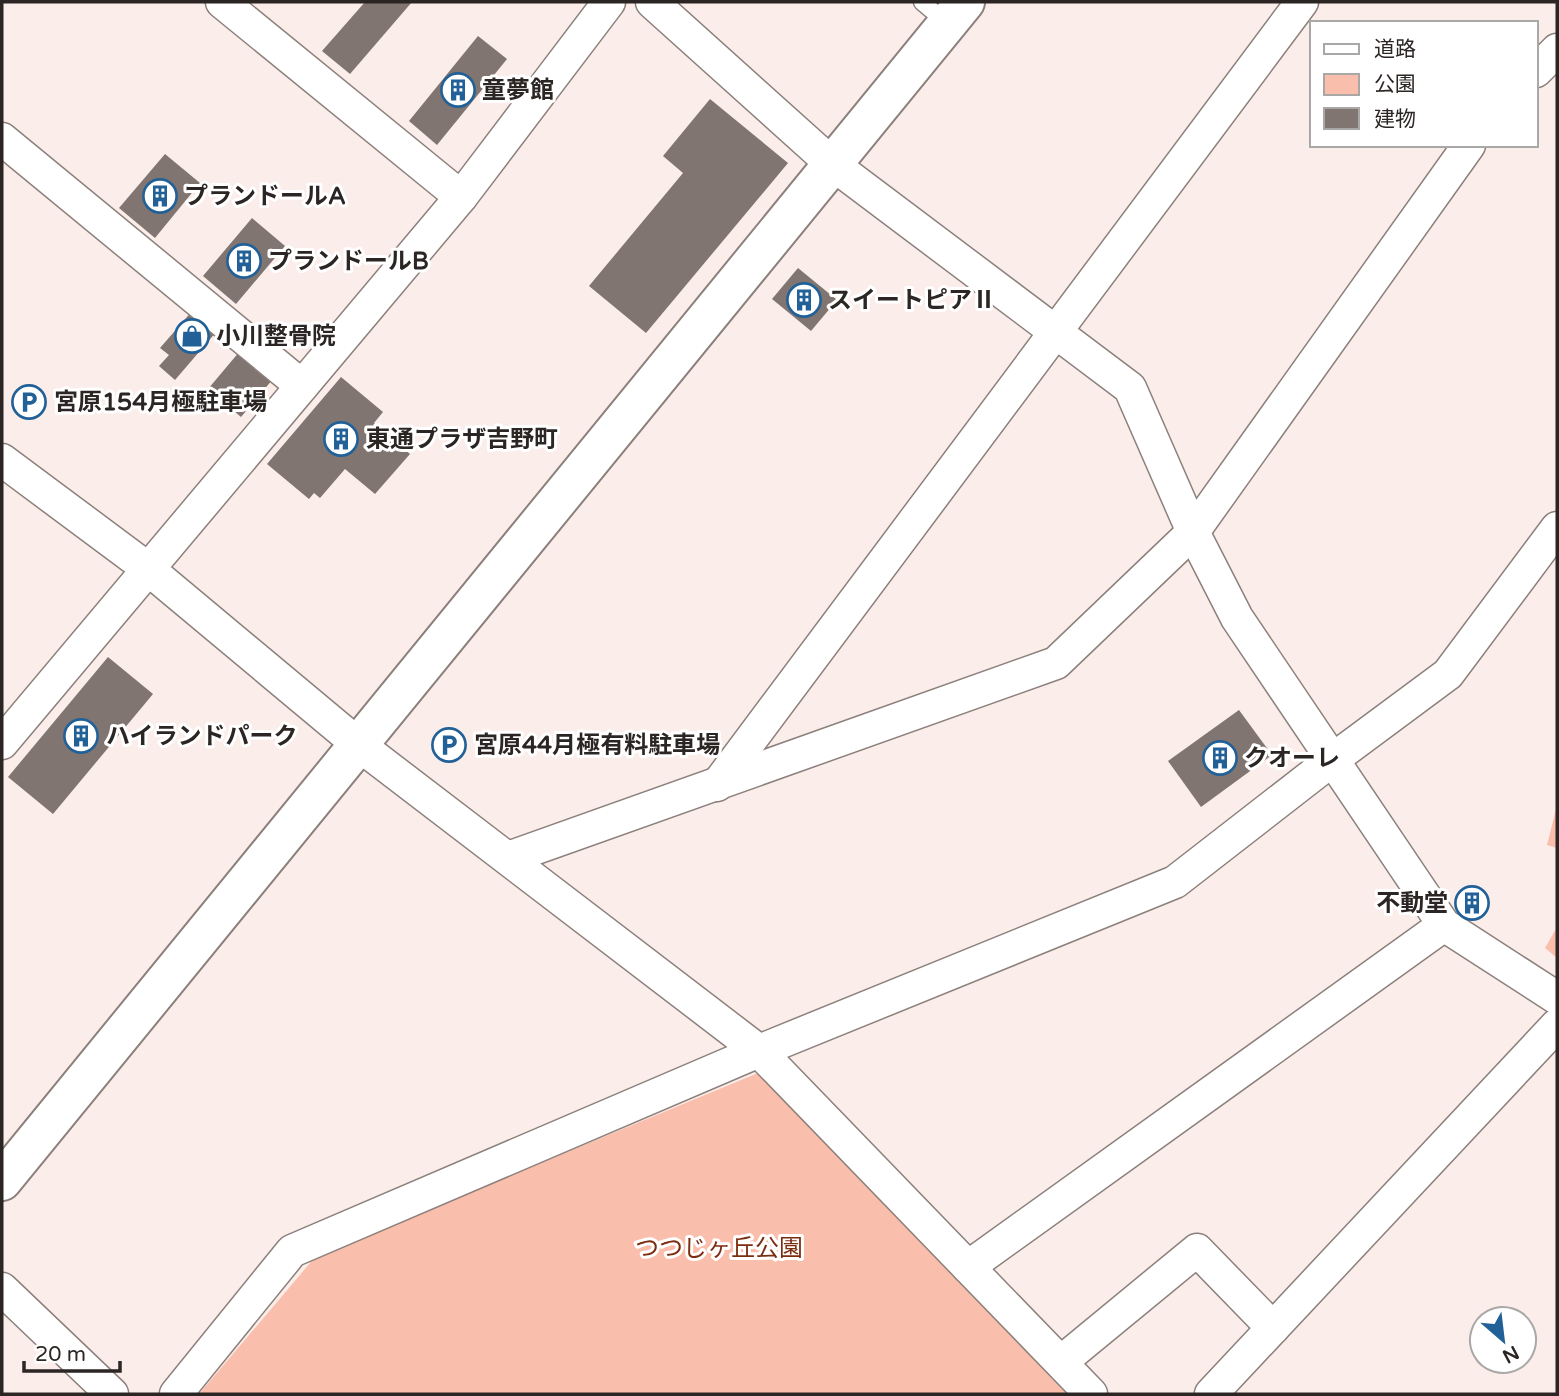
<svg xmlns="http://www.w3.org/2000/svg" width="1559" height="1396" font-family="'Varela Round','Noto Sans JP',sans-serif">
  <rect width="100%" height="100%" fill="#fbede9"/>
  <g fill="#fabfac">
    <polygon points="1557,805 1557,848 1547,845"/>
    <polygon points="1557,927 1557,958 1545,948"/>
    <polygon points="758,1073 1067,1394 199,1394 316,1256"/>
  </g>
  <g fill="#817571">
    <polygon points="365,2 412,2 350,74 322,51"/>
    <polygon points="478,36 507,59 437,145 409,121"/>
    <polygon points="710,99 788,163 646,333 589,286 683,173 663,156"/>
    <polygon points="165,154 200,183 155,238 119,208"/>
    <polygon points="252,218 285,246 236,304 203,276"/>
    <polygon points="798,268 837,300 811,331 772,299"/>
    <polygon points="193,310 217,331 175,380 159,366 169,355 160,348"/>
    <polygon points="240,351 273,379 241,417 208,389"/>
    <polygon points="341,377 383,412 374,423 410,454 375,494 345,469 320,498 314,493 309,499 267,464"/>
    <polygon points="108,657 153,694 53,814 8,777"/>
    <polygon points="1239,710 1272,755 1201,807 1168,761"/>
    <polygon points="1470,887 1487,896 1475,919 1457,909"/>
  </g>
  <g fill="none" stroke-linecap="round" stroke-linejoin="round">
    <g stroke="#8c807c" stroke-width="19">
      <polyline id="service" points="922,2 947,23"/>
    </g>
    <g stroke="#8c807c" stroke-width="35">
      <g id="minor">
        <polyline points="222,2 461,197"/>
        <polyline points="652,2 831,163 1130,388 1193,532 1237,618 1444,925 1557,998"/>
        <polyline points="1536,71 1557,50"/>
        <polyline points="2,139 302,386"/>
        <polyline points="2,460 147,568 359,745 759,1051 1091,1394"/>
        <polyline points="2,743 461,197 609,2"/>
        <polyline points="717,785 1302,2"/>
        <polyline points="508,858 1056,663 1193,532 1469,145"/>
        <polyline points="968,1267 1444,925"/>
        <polyline points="2,1289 112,1394"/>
        <polyline points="1061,1362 1197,1250 1273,1328"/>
        <polyline points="176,1394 292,1251 759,1051 1175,882 1332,760 1448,674 1557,528"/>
        <polyline points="1211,1394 1557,1025"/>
      </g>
    </g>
    <g stroke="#8c807c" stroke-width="42">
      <polyline id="tertiary" points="2,1181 965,2"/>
    </g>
    <use href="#service" stroke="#fff" stroke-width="16"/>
    <use href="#minor" stroke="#fff" stroke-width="32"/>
    <use href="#tertiary" stroke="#fff" stroke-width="38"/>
  </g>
  <defs>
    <g id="building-ring" transform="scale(1.75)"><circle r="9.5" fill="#fff" stroke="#226197" stroke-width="1.5"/><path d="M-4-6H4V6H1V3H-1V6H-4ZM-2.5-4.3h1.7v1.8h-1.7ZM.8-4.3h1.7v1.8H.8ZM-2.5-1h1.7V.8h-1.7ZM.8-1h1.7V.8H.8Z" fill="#226197"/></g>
    <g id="shop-ring" transform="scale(1.75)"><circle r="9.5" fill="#fff" stroke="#226197" stroke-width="1.5"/><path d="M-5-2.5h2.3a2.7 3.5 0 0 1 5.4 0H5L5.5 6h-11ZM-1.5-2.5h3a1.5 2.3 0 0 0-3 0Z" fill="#226197"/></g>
    <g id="parking-ring" transform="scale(1.75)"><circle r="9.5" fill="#fff" stroke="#226197" stroke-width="1.5"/><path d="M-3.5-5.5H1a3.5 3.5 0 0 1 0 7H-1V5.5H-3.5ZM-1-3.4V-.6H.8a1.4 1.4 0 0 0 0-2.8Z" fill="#226197"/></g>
  </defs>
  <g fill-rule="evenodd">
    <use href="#building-ring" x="458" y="90"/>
    <use href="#building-ring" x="160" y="196"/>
    <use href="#building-ring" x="244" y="261"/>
    <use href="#building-ring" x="804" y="300"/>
    <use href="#shop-ring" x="192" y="336"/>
    <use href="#parking-ring" x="29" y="402"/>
    <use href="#building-ring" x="341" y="439"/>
    <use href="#building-ring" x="81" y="736"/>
    <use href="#parking-ring" x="449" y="745"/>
    <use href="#building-ring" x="1220" y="758"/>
    <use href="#building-ring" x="1472" y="903"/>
  </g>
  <g text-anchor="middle" stroke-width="6" stroke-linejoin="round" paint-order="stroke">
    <g font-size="24" font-weight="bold" fill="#2b2624" stroke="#fff" text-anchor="start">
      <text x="482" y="98">童夢館</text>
      <text x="184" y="204">プランドールA</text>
      <text x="268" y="269">プランドールB</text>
      <text x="828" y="308">スイートピアⅡ</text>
      <text x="216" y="344">小川整骨院</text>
      <text x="54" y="410">宮原154月極駐車場</text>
      <text x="366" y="447">東通プラザ吉野町</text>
      <text x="106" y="744">ハイランドパーク</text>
      <text x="474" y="753">宮原44月極有料駐車場</text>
      <text x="1244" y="766">クオーレ</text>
      <text x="1448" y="911" text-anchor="end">不動堂</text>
    </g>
    <g font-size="24" fill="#7c2d10" stroke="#fff">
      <text x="719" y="1256">つつじヶ丘公園</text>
    </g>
  </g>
  <rect width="1559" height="1396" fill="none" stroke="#2b2624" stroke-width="7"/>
  <rect x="1310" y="21" width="228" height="126" fill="#ffffff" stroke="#aaa8a7" stroke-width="2"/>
  <rect x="1324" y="44" width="35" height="10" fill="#ffffff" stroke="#aaa8a7" stroke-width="2"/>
  <text x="1374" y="56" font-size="21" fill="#2b2624">道路</text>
  <rect x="1324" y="74" width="35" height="21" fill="#fabfac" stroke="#aaa8a7" stroke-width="2"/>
  <text x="1374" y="91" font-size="21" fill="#2b2624">公園</text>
  <rect x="1324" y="108" width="35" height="21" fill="#817571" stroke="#aaa8a7" stroke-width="2"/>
  <text x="1374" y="126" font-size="21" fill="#2b2624">建物</text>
  <g transform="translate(1503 1340) rotate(152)"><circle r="33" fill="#ffffff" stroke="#aaa8a7" stroke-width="2"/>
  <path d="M0-5L12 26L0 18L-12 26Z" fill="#226197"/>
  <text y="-10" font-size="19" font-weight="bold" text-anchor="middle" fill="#2b2624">N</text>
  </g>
  <path d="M24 1361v10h96v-10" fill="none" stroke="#2b2624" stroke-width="3.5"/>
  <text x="35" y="1361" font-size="21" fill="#2b2624" stroke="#ffffff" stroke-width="5" paint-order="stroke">20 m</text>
</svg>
